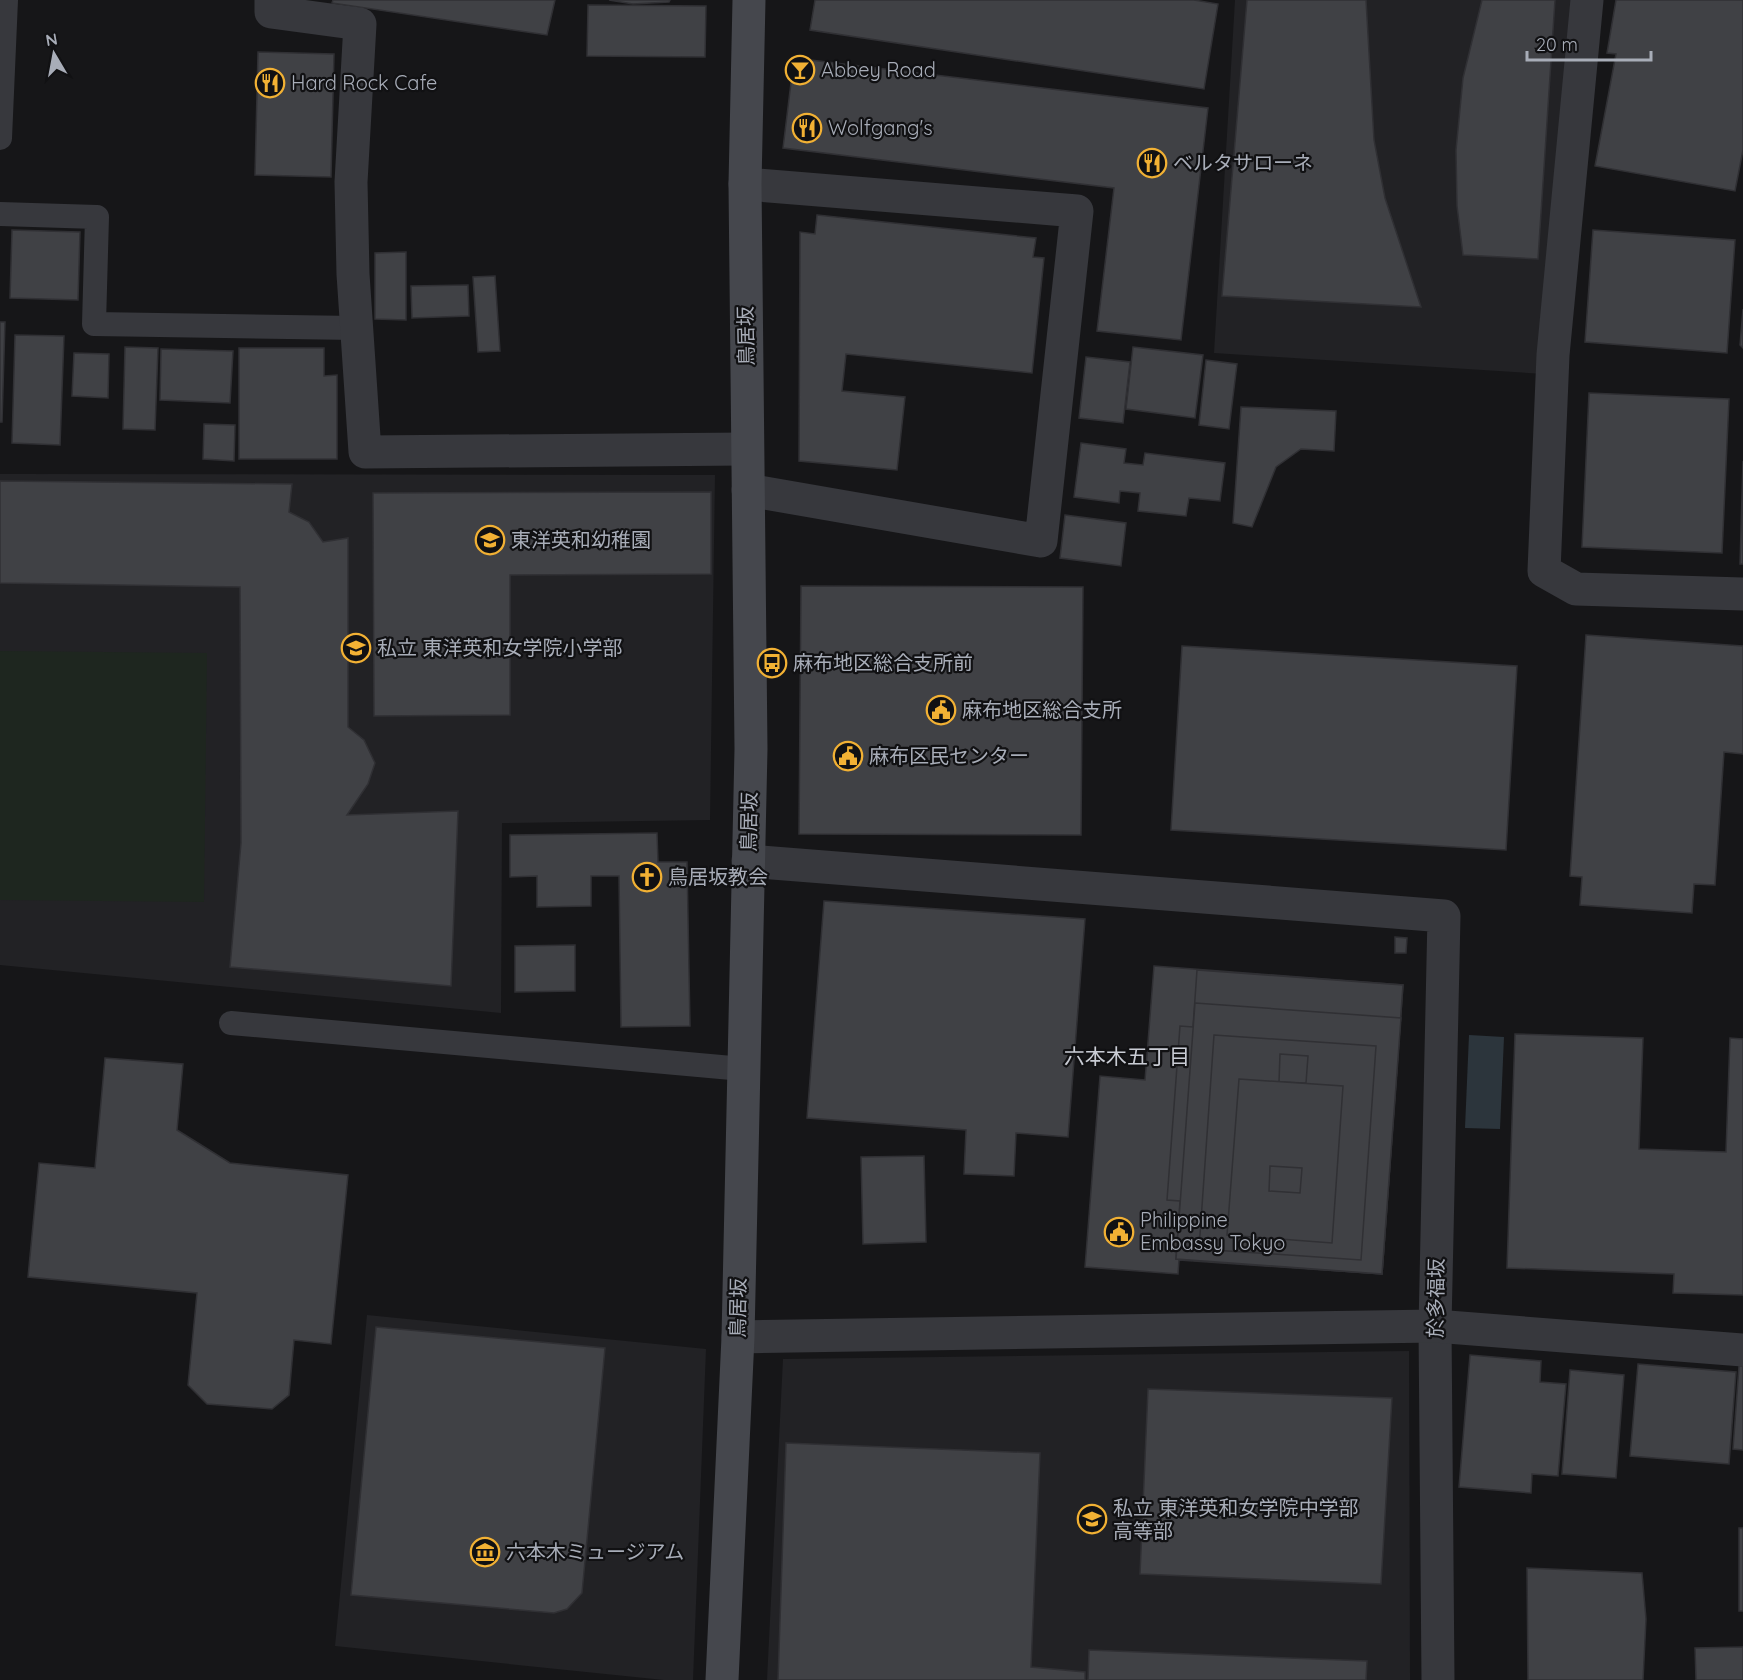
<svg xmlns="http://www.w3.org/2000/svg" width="1743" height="1680" font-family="Quicksand,'Noto Sans JP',sans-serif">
  <rect width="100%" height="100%" fill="#161618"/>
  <g fill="#222225">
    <polygon points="1235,0 1577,0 1544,374 1214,353"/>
    <polygon points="0,474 715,475 710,820 502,823 501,1013 0,965"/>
    <polygon points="367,1315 706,1349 693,1680 664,1680 335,1646"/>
    <polygon points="1409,1351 1410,1680 767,1680 783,1359"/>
  </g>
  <polygon fill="#1e261f" points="0,651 207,653 204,902 0,900"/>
  <polygon fill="#2c353c" points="1469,1035 1504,1037 1500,1129 1465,1128"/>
  <g fill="#404145" stroke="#303034" stroke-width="1.5" fill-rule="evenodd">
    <polygon points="333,0 555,0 547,35 332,3"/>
    <polygon points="609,0 670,0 669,2 633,4"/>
    <polygon points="815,0 1194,0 1218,4 1204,89 810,30"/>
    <polygon points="1247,0 1366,0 1374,140 1385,198 1421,307 1222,296"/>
    <polygon points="1482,0 1555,0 1538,259 1463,255 1457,206 1456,150 1463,78"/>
    <polygon points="1616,0 1743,0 1743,150 1735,191 1595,166 1616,54 1607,53"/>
    <polygon points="588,5 706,6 705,57 587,56"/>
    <polygon points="258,52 334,54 331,177 255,175"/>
    <polygon points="794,58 1208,108 1181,340 1097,331 1114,188 783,148"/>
    <polygon points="817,215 1036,238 1033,257 1044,258 1032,373 846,354 842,391 905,397 897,470 799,461 800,232 815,234"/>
    <polygon points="12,230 80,232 78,300 10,298"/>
    <polygon points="1593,230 1735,240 1727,353 1585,342"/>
    <polygon points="406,252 406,320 375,319 375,253"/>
    <polygon points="495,276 500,351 478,352 473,277"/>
    <polygon points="468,285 469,316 412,318 411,286"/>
    <polygon points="1743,309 1743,348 1740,345"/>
    <polygon points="0,322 5,322 2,422 0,422"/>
    <polygon points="15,335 64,336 60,445 12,443"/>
    <polygon points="125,347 158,348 155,430 123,429"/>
    <polygon points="1133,347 1203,355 1195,418 1126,409"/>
    <polygon points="239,348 324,348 324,376 337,375 337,459 239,459"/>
    <polygon points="161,349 233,351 230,403 160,400"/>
    <polygon points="74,353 109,354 108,398 72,396"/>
    <polygon points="1086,357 1130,362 1123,423 1079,418"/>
    <polygon points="1206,360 1237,364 1229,429 1199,425"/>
    <polygon points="1589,393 1729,399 1722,553 1582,547"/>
    <polygon points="1241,407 1336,411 1334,451 1301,449 1276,467 1252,527 1233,523"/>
    <polygon points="204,424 235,425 234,461 203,459"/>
    <polygon points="1081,443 1126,449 1124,463 1143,465 1145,453 1225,463 1220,501 1189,498 1186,516 1138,511 1140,493 1120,491 1119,503 1074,497"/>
    <polygon points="1743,461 1743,564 1740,564"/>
    <polygon points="0,481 292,484 289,512 309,522 323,542 348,538 348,727 364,740 375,763 368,784 347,815 458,811 451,986 230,967 241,843 240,587 0,583"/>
    <polygon points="711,492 711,574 510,575 510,715 374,716 373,493"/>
    <polygon points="1065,515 1126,523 1121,566 1060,558"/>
    <polygon points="801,586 1083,587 1081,835 799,834"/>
    <polygon points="1586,635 1743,646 1743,754 1724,752 1715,885 1694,884 1692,913 1580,905 1582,877 1570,876"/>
    <polygon points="1182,646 1517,666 1506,850 1171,830"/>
    <polygon points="657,833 658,862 687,862 690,1026 621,1027 619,876 591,876 591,906 537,907 537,876 510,877 510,835"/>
    <polygon points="824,901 1085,919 1068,1137 1016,1133 1014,1176 964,1174 966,1130 807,1118"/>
    <polygon points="1395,937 1407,938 1406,953 1395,953"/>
    <polygon points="575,945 575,991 515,992 515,946"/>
    <polygon points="1154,966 1403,985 1382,1274 1179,1260 1178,1274 1085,1267 1100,1076 1145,1080"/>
    <polygon points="1197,970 1403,985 1382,1274 1176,1259 1180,1201 1167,1200 1180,1026 1193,1027"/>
    <polygon points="1195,1003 1401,1018 1382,1274 1176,1259"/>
    <polygon points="1515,1034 1643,1038 1639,1149 1726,1152 1730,1038 1743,1039 1743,1295 1673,1293 1674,1274 1507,1268"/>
    <path d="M1214,1035L1376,1046L1361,1260L1199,1249ZM1280,1054L1308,1056L1306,1083L1279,1082Z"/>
    <polygon points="105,1058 183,1064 177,1130 230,1163 348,1175 331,1344 294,1340 289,1395 272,1409 207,1404 188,1385 197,1293 28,1277 39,1163 95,1168"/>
    <path d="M1239,1079L1343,1086L1332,1243L1227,1235ZM1270,1166L1302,1168L1300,1193L1269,1191Z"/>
    <polygon points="924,1156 926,1242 863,1244 861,1157"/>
    <polygon points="376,1327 605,1348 582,1593 567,1609 554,1613 351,1595"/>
    <polygon points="1470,1355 1541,1361 1540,1382 1566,1384 1558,1476 1532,1474 1531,1493 1459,1487"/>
    <polygon points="1638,1364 1736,1372 1729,1464 1630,1456"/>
    <polygon points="1739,1366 1743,1366 1743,1450 1733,1449"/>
    <polygon points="1570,1370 1624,1375 1616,1478 1562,1474"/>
    <polygon points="1148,1389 1392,1398 1381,1584 1140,1574"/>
    <polygon points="786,1443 1040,1453 1031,1667 1085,1672 1085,1680 778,1680"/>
    <rect x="1739" y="1528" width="4" height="83"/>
    <polygon points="1527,1568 1642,1573 1646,1619 1643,1680 1528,1680"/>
    <polygon points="1743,1647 1743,1680 1696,1680 1695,1648"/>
    <polygon points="1089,1650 1367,1661 1366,1680 1088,1680"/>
  </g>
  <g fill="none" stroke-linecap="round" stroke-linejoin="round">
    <g stroke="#37383d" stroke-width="24">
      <polyline points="0,138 6,0"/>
      <polyline points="0,214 97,217 94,324 356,328"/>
      <polyline points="231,1023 743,1069"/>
    </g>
    <g stroke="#37383d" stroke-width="33">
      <polyline points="271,0 271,12 360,24 351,182 353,274 365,452 747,449"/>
      <polyline points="1587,0 1553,355 1544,571 1576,589 1743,594"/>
      <polyline points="745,184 1077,211 1041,541 748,490"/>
      <polyline points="748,861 1444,916 1435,1326 1438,1680"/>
      <polyline points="738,1337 1435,1326 1743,1350"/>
    </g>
    <polyline stroke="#45474d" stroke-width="33" points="722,1680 738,1337 751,749 745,184 749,0"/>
  </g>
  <defs>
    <g id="bar-ring" transform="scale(1.5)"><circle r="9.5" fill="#111113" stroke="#f2b134" stroke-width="1.5"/><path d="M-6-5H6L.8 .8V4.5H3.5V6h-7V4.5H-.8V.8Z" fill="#f2b134"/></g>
    <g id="restaurant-ring" transform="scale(1.5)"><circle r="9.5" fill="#111113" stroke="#f2b134" stroke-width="1.5"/><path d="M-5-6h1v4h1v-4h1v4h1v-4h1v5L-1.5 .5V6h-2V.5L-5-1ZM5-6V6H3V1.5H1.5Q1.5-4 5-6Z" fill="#f2b134"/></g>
    <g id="school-ring" transform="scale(1.5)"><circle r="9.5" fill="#111113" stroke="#f2b134" stroke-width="1.5"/><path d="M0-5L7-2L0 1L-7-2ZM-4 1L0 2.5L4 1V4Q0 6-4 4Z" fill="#f2b134"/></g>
    <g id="bus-ring" transform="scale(1.5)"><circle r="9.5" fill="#111113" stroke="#f2b134" stroke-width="1.5"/><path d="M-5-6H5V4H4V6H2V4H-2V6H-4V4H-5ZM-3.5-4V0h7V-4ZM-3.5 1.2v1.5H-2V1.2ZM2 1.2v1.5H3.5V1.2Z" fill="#f2b134"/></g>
    <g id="civic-ring" transform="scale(1.5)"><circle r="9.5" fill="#111113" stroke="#f2b134" stroke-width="1.5"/><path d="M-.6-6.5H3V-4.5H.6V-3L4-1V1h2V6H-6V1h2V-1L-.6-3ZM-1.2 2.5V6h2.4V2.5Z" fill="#f2b134"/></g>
    <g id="church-ring" transform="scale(1.5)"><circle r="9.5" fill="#111113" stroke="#f2b134" stroke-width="1.5"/><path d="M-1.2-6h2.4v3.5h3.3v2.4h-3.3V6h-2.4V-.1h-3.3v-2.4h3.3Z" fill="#f2b134"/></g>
    <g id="museum-ring" transform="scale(1.5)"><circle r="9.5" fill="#111113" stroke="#f2b134" stroke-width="1.5"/><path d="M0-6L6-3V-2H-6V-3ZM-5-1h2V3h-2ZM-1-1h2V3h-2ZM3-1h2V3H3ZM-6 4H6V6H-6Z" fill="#f2b134"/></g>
  </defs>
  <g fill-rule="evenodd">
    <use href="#bar-ring" x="800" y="70"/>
    <use href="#restaurant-ring" x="270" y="83"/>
    <use href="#restaurant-ring" x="807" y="128"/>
    <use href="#restaurant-ring" x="1152" y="163"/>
    <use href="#school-ring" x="490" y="540"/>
    <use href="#school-ring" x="356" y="648"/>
    <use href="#bus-ring" x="772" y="663"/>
    <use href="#civic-ring" x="941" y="710"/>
    <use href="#civic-ring" x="848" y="756"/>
    <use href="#church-ring" x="647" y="877"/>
    <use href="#civic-ring" x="1119" y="1232"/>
    <use href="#school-ring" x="1092" y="1519"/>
    <use href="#museum-ring" x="485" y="1552"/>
  </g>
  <g text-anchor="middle" stroke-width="4.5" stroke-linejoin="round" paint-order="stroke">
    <g font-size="20" fill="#a8adb8" stroke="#111113" text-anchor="start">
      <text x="821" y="77">Abbey Road</text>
      <text x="291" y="90">Hard Rock Cafe</text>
      <text x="828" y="135">Wolfgang's</text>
      <text x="1173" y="170">ベルタサローネ</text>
      <text x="511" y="547">東洋英和幼稚園</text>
      <text x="377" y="655">私立 東洋英和女学院小学部</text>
      <text x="793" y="670">麻布地区総合支所前</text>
      <text x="962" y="717">麻布地区総合支所</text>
      <text x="869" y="763">麻布区民センター</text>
      <text x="668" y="884">鳥居坂教会</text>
      <text x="1140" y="1227">Philippine<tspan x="1140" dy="23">Embassy Tokyo</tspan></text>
      <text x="1113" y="1515">私立 東洋英和女学院中学部<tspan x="1113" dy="23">高等部</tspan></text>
      <text x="506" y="1559">六本木ミュージアム</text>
    </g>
    <g font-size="20" fill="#a8adb8" stroke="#111113">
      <text transform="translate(746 336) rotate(-91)" y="7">鳥居坂</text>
      <text transform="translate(749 822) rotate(-89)" y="7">鳥居坂</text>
      <text transform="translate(1436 1298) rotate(-89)" y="7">於多福坂</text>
      <text transform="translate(738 1308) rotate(-89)" y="7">鳥居坂</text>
    </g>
    <g font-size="21" fill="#c9ccd4" stroke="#111113">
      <text x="1127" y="1064">六本木五丁目</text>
    </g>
  </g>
  <g transform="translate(54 54) rotate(350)" stroke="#111113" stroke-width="4.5" paint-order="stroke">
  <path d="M0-4.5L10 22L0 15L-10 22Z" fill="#a8adb8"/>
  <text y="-9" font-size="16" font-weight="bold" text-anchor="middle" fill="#a8adb8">N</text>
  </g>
  <path d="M1527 51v9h124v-9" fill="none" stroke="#a8adb8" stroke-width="3"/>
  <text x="1536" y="51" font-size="18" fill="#a8adb8" stroke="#111113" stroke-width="4.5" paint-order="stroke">20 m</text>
</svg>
